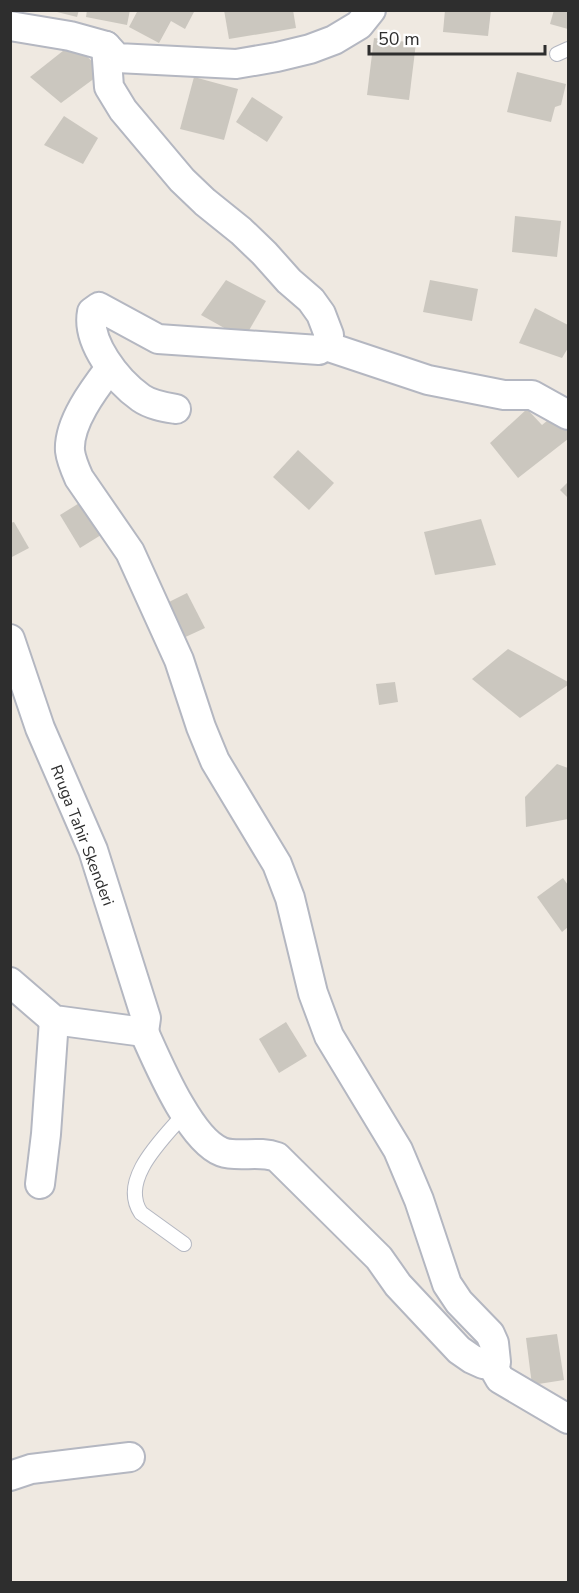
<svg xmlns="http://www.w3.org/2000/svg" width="579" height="1593" font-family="'Nunito Sans',sans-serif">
  <rect width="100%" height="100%" fill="#efe9e1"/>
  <g fill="#cbc7bf">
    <polygon points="49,10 79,10 77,17"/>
    <polygon points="87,10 130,10 127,25 86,17"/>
    <polygon points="138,10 195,10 185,29 171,21 159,43 129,27"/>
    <polygon points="224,10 293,10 296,28 229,39"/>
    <polygon points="445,10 491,10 488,36 443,32"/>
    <polygon points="554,10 568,10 568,29 550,24"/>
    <polygon points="374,38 416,43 409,100 367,95"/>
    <polygon points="73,43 103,72 61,103 30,77"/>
    <polygon points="517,72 566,84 561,105 555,107 551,122 507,112"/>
    <polygon points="194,77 238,89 224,140 180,129"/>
    <polygon points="252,97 283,117 267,142 236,122"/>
    <polygon points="64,116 98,138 83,164 44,145"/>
    <polygon points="515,216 561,221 557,257 512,252"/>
    <polygon points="226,280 266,301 244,339 201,315"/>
    <polygon points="430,280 478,289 472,321 423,312"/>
    <polygon points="535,308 568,325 568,348 562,358 519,343"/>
    <polygon points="527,409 542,425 558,412 568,421 568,439 518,478 490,443"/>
    <polygon points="298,450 334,483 309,510 273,477"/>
    <polygon points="568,482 568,498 560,490"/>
    <polygon points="81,502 101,535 80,548 60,515"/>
    <polygon points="481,519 496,565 435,575 424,532"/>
    <polygon points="14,522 29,548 10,558 10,523"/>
    <polygon points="187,593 205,628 179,640 161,606"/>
    <polygon points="508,649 568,682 568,685 520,718 472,679"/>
    <polygon points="395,682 398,702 379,705 376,684"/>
    <polygon points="557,764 568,768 568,819 526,827 525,797"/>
    <polygon points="563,878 568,885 568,927 562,932 537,897"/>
    <polygon points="286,1022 307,1056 279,1073 259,1039"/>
    <polygon points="557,1334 564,1380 532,1385 526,1338"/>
  </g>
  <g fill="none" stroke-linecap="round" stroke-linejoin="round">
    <g stroke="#b4b7c1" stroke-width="16">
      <g id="service">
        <polyline points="557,54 568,49"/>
        <path d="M184,1244L141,1213C118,1179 165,1137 185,1113"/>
      </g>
    </g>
    <g stroke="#b4b7c1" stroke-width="32">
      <g id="minor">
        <polyline points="10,26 70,36 106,46 117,58 236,64 277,57 310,49 334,40 359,25 371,10"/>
        <path d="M106,46L109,87L123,110L182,180L205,202L241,231L264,253L289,281L311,300L321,314L329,335L328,343L319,350L158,339L99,307L92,312C86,342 117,381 141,398C151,405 164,407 176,409"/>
        <polyline points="326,346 428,380 504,395 532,395 568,415"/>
        <path d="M110,368C94,389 68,423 70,451C71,460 75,469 79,478L130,552L179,660L201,727L215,761L277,864L290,898L313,993L329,1036L398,1150L419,1200L447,1284L459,1302L490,1334L494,1343L496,1362L492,1365"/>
        <polyline points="10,639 40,728 93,850 146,1018 144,1032"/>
        <polyline points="10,982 54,1020 144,1032"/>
        <path d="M144,1032C158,1063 190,1140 222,1152C239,1158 258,1150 277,1157L379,1258L398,1285L459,1350L472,1359L483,1364L492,1365"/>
        <polyline points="40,1184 46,1134 54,1020"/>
        <polyline points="492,1365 500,1379 568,1419"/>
        <polyline points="10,1476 31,1469 130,1457"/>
      </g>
    </g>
    <use href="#service" stroke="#fff" stroke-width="14"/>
    <use href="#minor" stroke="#fff" stroke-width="28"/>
  </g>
  <g text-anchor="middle" stroke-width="4.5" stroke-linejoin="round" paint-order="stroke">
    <g font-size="16" fill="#2e2e2e" stroke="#fff">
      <text transform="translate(83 835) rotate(69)" y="6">Rruga Tahir Skenderi</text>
    </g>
  </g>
  <rect width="579" height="1593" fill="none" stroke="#2e2e2e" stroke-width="24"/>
  <path d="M369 45v9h176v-9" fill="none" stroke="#2e2e2e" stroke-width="3"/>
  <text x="378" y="45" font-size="18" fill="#2e2e2e" stroke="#ffffff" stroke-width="4.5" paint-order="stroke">50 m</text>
</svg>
